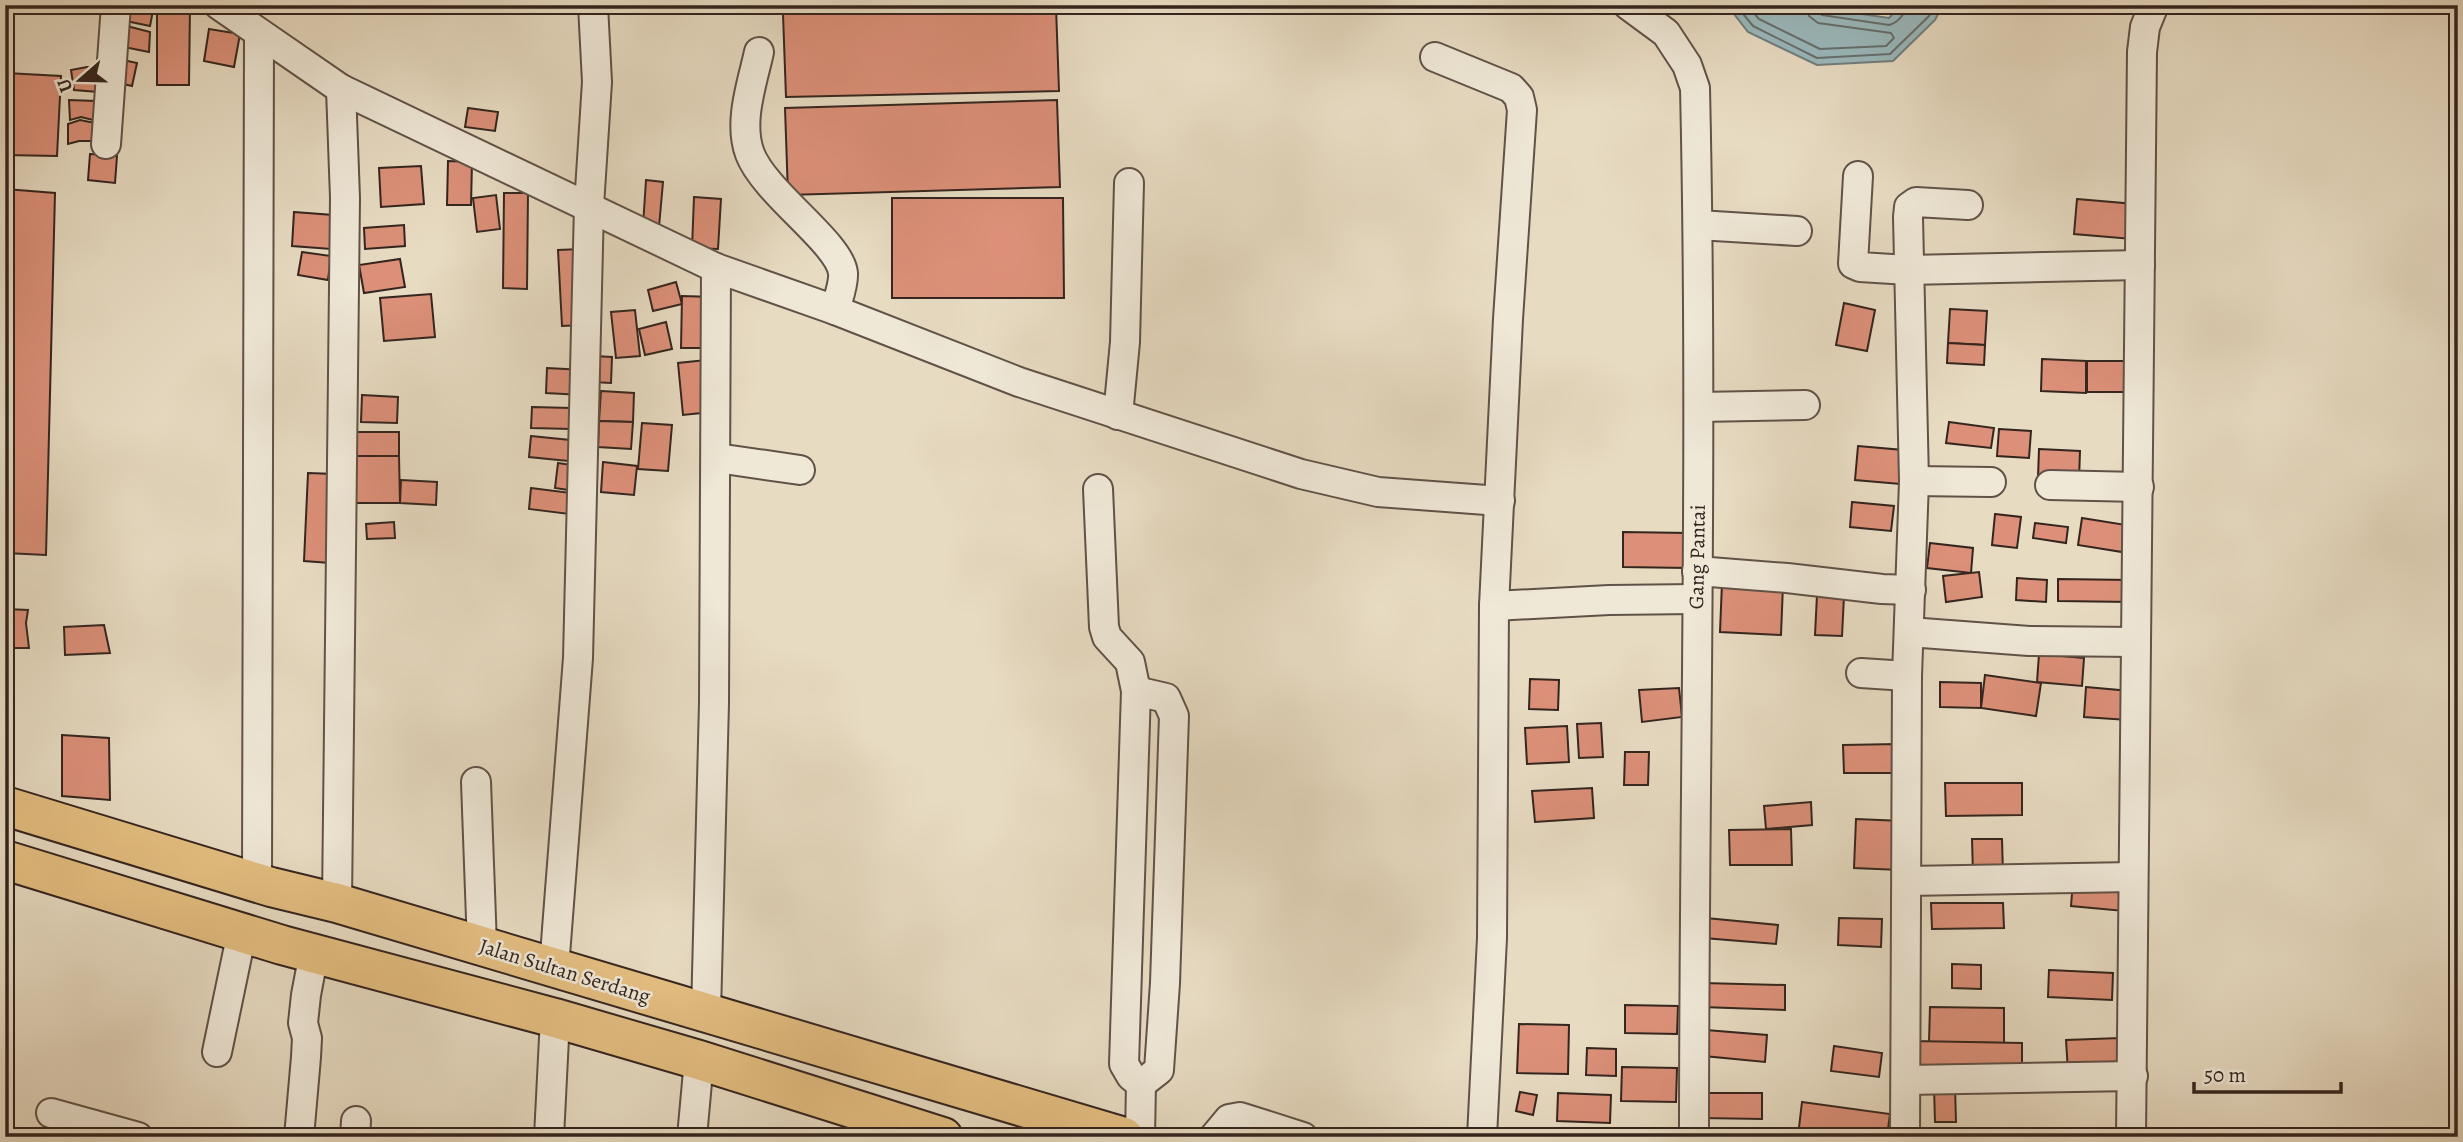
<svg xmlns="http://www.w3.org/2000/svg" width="2463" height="1142" font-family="Alegreya,serif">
  <rect width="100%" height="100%" fill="#e7dbc2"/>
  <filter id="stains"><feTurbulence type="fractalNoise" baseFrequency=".00286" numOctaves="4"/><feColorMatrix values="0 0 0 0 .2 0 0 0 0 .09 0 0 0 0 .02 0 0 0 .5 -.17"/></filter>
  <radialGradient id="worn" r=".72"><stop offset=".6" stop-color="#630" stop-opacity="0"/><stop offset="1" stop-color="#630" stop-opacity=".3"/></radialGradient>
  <polygon fill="#9ab9bd" stroke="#717e7e" stroke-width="2" points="1727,5 1799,5 1889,18 1901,5 1943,5 1935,20 1893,61 1817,65 1748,32"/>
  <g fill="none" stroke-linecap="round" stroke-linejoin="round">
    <g stroke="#676f6e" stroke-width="2">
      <polyline points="1736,5 1753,26 1817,58 1890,54 1929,16 1935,5"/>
      <polyline points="1747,5 1759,19 1820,49 1886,46 1894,38 1891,33 1818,23 1809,16 1807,5"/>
      <path d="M1816,5L1817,11L1822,15L1889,25C1897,23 1906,14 1906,5"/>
    </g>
  </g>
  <g fill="#dc9079" stroke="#34251f" stroke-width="2">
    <polygon points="124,5 154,5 150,26 121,20"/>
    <polygon points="157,5 190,5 189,85 157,85"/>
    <polygon points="1056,7 1059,91 786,97 783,14"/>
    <polygon points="123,25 150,32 149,52 119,46"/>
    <polygon points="209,29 240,34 234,67 204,61"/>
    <polygon points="123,60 137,63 132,86 119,83"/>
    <polygon points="87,67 101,68 98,92 74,90 71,70"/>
    <polygon points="6,73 61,76 57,156 5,155"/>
    <polygon points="69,100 97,101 97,121 81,117 70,120"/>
    <polygon points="1057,100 1060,187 788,195 785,108"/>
    <polygon points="468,108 498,112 495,131 465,127"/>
    <polygon points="80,120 95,123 95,141 79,141 68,144 68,124"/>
    <polygon points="90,154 117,156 115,183 88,180"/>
    <polygon points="448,161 472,162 471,205 447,205"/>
    <polygon points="421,166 424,204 381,207 379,168"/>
    <polygon points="646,180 663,182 659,227 643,226"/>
    <polygon points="5,189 55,193 46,555 5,553"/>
    <polygon points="504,193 528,193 527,289 503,288"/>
    <polygon points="496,195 500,229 477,232 473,198"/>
    <polygon points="694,197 721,199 718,249 692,248"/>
    <polygon points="892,198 1063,198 1064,298 892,298"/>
    <polygon points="2077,199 2135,204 2132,239 2074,234"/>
    <polygon points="294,212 333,215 331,249 292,246"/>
    <polygon points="404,225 405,246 365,249 364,228"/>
    <polygon points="581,249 584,325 562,326 558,250"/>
    <polygon points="302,252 331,256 328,280 298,275"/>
    <polygon points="400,259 405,287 364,293 359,265"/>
    <polygon points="676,282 682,304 653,311 648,290"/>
    <polygon points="431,294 435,337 384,341 380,298"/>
    <polygon points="682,296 714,297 713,348 681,348"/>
    <polygon points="1844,303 1875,310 1867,351 1836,345"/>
    <polygon points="1950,309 1987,311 1985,345 1948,343"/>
    <polygon points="635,310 640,356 616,358 611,312"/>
    <polygon points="666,322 672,349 645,355 639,329"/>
    <polygon points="1948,343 1985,345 1984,365 1947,363"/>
    <polygon points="594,356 612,357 611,383 593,382"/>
    <polygon points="2042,359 2086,361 2086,393 2041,391"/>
    <polygon points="706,360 711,412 683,415 678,363"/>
    <rect x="2087" y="361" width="51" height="31"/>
    <polygon points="547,368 583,370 582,395 546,393"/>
    <polygon points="601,391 634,393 633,422 599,421"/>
    <polygon points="362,395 398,397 397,423 361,422"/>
    <polygon points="532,407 572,408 571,429 531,428"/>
    <polygon points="599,421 633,422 631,449 598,447"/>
    <polygon points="1949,422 1994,428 1991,448 1946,443"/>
    <polygon points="642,423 672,425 668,471 638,469"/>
    <polygon points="1999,429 2031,431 2029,458 1997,456"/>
    <rect x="353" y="432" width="46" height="24"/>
    <polygon points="531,436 580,441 578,462 529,457"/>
    <polygon points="1858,446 1903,450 1900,484 1855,480"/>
    <polygon points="2039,449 2080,451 2079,480 2038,478"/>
    <polygon points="353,456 399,456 400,503 353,503"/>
    <polygon points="603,462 637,466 634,495 601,492"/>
    <polygon points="558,463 578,466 575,491 555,488"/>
    <polygon points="308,473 335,474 330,563 304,561"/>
    <polygon points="401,480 437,482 436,505 400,503"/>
    <polygon points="531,488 579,494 577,515 529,509"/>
    <polygon points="1852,502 1894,506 1891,531 1850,527"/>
    <polygon points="1995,514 2021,517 2017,548 1992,545"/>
    <polygon points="2082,518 2126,525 2122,552 2078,545"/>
    <polygon points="394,522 395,538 367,539 366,524"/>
    <polygon points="2035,523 2068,527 2066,543 2033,538"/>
    <polygon points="1623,532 1689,533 1688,568 1623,567"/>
    <polygon points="1930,543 1973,548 1971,573 1927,568"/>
    <polygon points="1979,572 1982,597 1946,602 1943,576"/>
    <polygon points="2017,578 2047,580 2046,602 2016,600"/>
    <polygon points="2058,579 2131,580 2131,602 2058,601"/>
    <polygon points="1722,583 1783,585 1781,635 1720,632"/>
    <polygon points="1817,595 1844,596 1842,636 1815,635"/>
    <polygon points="5,609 28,610 26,623 29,648 5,648"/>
    <polygon points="104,625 110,653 65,655 64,627"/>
    <polygon points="2039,654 2084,658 2082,686 2037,682"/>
    <polygon points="1985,675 2041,683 2036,716 1981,708"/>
    <polygon points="1530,679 1559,680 1558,710 1529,709"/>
    <polygon points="1940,682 1981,683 1981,708 1940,707"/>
    <polygon points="2086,687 2130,691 2128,720 2084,717"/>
    <polygon points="1679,688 1682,717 1642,722 1639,690"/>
    <polygon points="1601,723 1603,757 1579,758 1577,724"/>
    <polygon points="1567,726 1569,762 1527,764 1525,728"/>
    <polygon points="62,735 109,738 110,800 62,796"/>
    <polygon points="1897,744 1897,773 1844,773 1843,745"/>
    <polygon points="1625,752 1649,752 1648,785 1624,785"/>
    <polygon points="1945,783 2022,783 2022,815 1946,816"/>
    <polygon points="1592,788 1594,818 1535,822 1532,791"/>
    <polygon points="1811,802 1812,825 1766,829 1764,806"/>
    <polygon points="1856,819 1902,821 1900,870 1854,868"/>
    <polygon points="1791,829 1792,865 1730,865 1729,830"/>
    <polygon points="1972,839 2002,839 2003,874 1973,874"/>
    <polygon points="2073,881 2126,885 2124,911 2071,906"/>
    <polygon points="1931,903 2003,903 2004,928 1932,929"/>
    <polygon points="1706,918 1778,925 1776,944 1704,938"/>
    <polygon points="1839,918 1882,919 1881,947 1838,945"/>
    <polygon points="1952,964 1981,965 1981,989 1952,988"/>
    <polygon points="2049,970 2113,973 2112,1000 2048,997"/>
    <polygon points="1703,983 1785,985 1785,1010 1702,1007"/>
    <polygon points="1625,1005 1678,1006 1677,1034 1625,1033"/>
    <polygon points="1930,1007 2004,1008 2004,1043 1929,1042"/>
    <polygon points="1519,1024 1569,1025 1568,1074 1517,1073"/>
    <polygon points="1706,1030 1767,1035 1765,1062 1704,1056"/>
    <polygon points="2120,1038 2122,1070 2068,1072 2066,1040"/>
    <polygon points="1913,1041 2022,1043 2022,1068 1913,1067"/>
    <polygon points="1834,1046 1882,1053 1879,1077 1831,1071"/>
    <polygon points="1587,1048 1616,1049 1616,1076 1586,1075"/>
    <polygon points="1622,1067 1677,1068 1676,1102 1621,1101"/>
    <polygon points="1955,1086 1956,1122 1935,1122 1934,1087"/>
    <polygon points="1520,1092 1537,1095 1533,1115 1516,1111"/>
    <polygon points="1558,1093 1611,1095 1610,1123 1557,1121"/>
    <polygon points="1703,1093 1762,1093 1762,1119 1702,1118"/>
    <polygon points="1802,1102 1890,1114 1887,1137 1798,1136"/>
    <polygon points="1709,1133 1755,1135 1755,1137 1709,1137"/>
    <rect x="1762" y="1134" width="32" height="3"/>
    <polygon points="1625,1135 1674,1137 1625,1137"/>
  </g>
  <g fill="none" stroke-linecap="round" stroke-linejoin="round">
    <g stroke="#615248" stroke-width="32">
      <g id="minor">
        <polyline points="219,5 341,89 716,268 835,310 1019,382 1301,474 1378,492 1500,501"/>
        <path d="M1628,5L1666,33L1687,65L1695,88C1703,438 1694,787 1694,1137"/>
        <path d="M759,52C752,84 738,122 750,154C765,193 840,243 843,273C844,284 838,299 835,310"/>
        <polyline points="1435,57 1511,88 1519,97 1522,110 1508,319 1494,606 1492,938 1482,1137"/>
        <polyline points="106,144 116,5"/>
        <polyline points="1858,176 1853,264 1860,267 1908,270 2140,265"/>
        <polyline points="1698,225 1797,231"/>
        <polyline points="1699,407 1805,405"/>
        <polyline points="1118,415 1125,342 1129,183"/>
        <polyline points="717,458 800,470"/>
        <polyline points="1914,481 1991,482"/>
        <polyline points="2050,485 2139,487"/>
        <polyline points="1098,489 1104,627 1107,637 1130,662 1136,691 1124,1064 1131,1076 1141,1084"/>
        <polyline points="1697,571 1787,578 1882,589 1911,590"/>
        <polyline points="1494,606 1609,600 1696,599"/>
        <polyline points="1909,632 2029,641 2136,642"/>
        <polyline points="1861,673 1907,676"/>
        <polyline points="1136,691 1166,698 1174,716 1165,983 1159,1070 1141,1084"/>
        <polyline points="476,782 482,946"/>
        <polyline points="1907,881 2133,877"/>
        <polyline points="257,882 259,33"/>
        <polyline points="337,903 345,198 341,89"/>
        <polyline points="554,968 578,658 589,206 597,82 593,5"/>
        <polyline points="706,1013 714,703 716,268"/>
        <polyline points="217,1052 242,932"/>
        <polyline points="1907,1080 2133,1076"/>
        <polyline points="51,1113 138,1137"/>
        <polyline points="299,1137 306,1057 307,1038 303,1023 306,995 314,953"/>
        <polyline points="355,1137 356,1121"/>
        <polyline points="549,1137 555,1018"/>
        <polyline points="692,1137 699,1060"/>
        <polyline points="1140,1137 1141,1084"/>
        <polyline points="1214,1137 1229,1119 1240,1117 1303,1137"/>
        <polyline points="1905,1137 1907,676 1914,481 1908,217 1909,207 1916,202 1968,205"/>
        <polyline points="2131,1137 2142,52 2145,27 2154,5"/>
      </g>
    </g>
    <g stroke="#34251f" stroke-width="42">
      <g id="highway">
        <polyline points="5,806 271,887 337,903 1124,1137"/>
        <polyline points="5,860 282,945 555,1018 699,1060 943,1137"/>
      </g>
    </g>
    <use href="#minor" stroke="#efe8d7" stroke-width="28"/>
    <use href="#highway" stroke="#e4be81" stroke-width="38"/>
  </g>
  <g text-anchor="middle" stroke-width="5" stroke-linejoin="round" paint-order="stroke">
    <g font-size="21" fill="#34251f" stroke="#efe8d7">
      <text transform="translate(1697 557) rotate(-89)" y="7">Gang Pantai</text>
      <text transform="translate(565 971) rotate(17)" y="7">Jalan Sultan Serdang</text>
    </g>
  </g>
  <rect width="2463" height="1142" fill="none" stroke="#e7dbc2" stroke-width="28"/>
  <rect x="7" y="7" width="2449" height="1128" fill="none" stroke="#34251f" stroke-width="3.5"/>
  <rect x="14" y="14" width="2435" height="1114" fill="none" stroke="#34251f" stroke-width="2"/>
  <g transform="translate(80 80) rotate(250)" stroke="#efe8d7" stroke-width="5" paint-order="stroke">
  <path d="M0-5L12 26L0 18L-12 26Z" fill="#34251f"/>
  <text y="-10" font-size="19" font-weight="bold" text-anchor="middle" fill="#34251f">U</text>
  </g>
  <path d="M2194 1082v10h147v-10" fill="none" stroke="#34251f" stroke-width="3.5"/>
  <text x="2204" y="1082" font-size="21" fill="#34251f" stroke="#efe8d7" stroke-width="5" paint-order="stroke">50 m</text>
  <rect width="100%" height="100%" filter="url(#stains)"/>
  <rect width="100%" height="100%" fill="url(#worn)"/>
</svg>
